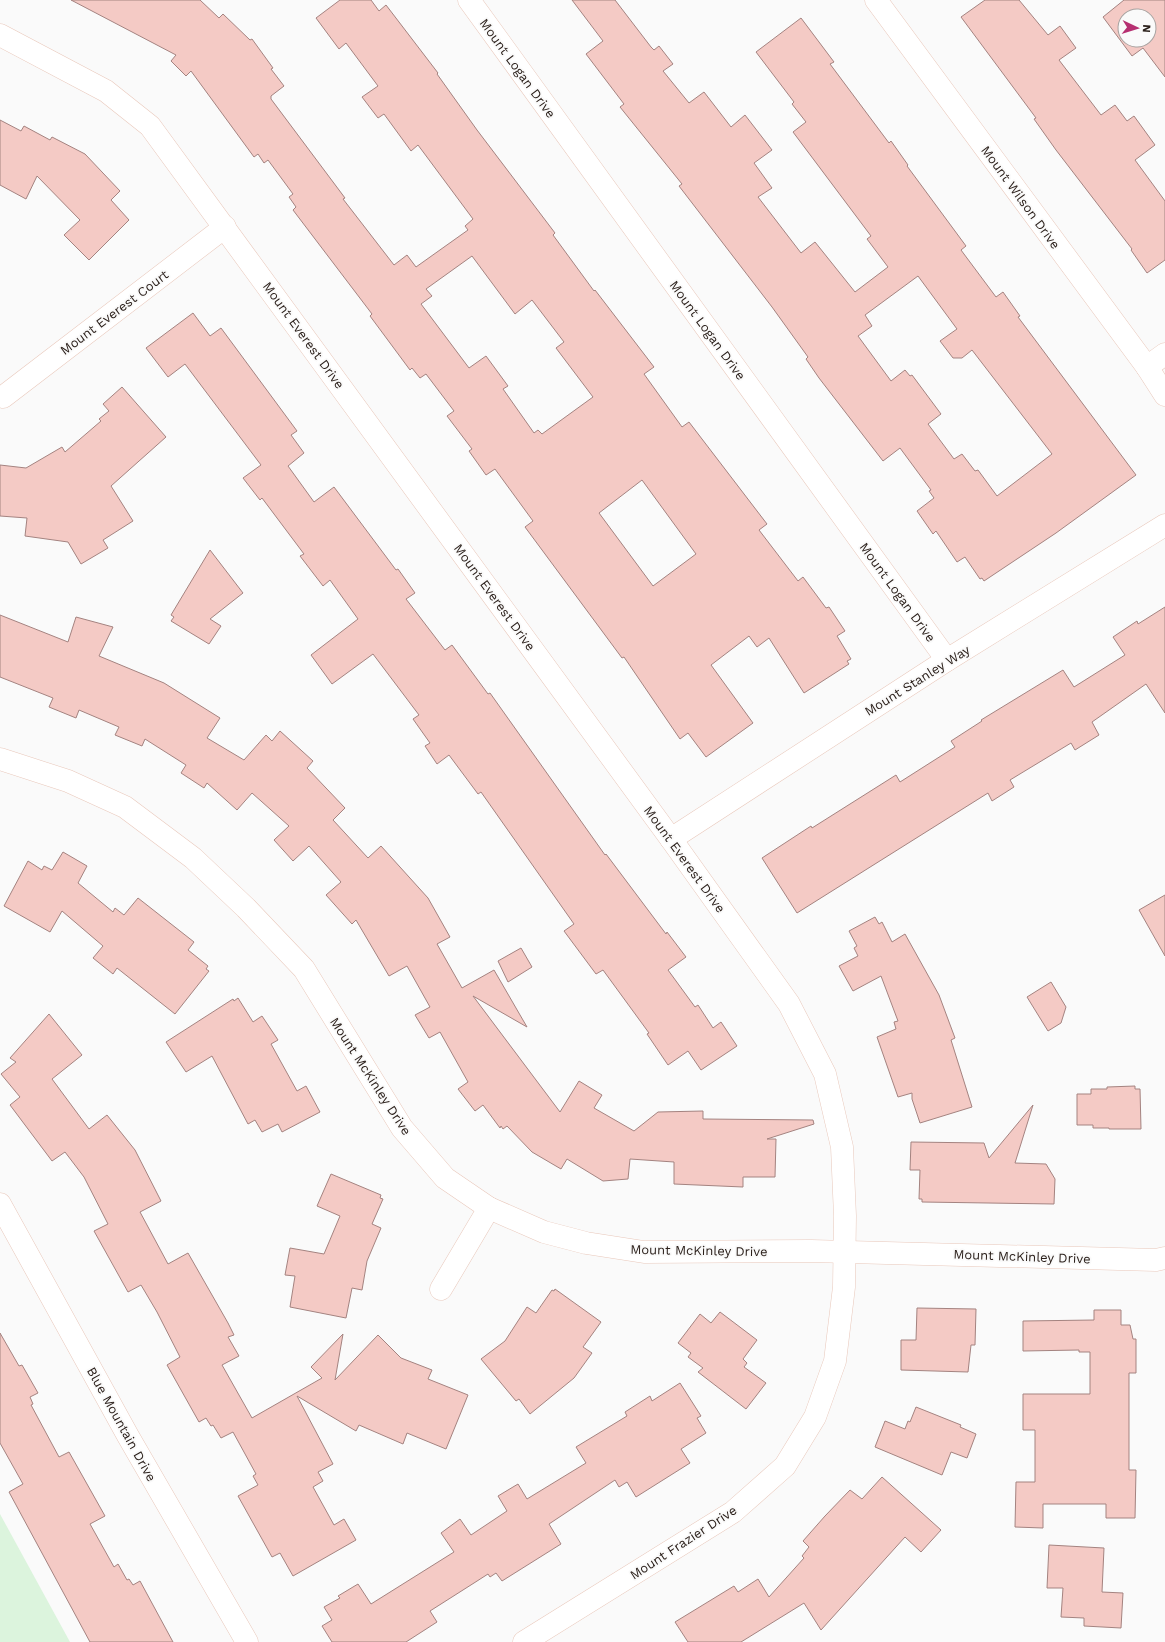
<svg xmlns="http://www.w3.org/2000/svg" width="1165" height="1642" font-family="'Work Sans',sans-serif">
  <rect width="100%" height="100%" fill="#fafafa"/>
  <polygon fill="#dcf4dd" points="0,1514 70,1642 0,1642"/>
  <g fill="#f4cac5" stroke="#a48380" fill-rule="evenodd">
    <path d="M71,0H200L219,18L223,14L250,40L252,39L273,68L271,69L284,86L271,96V99L345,198L343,199L394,265L407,255L416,267L468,230L465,226L473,219L418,145L411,151L384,114L378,118L362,97L378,86L346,43L339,49L316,18L340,0H371L379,11L386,5L438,73L437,74L477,130L555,233L553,235L594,291L595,290L654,367L644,374L682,427L689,422L767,524L759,530L798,581L803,577L826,608L829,607L845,631L837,636L851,659L847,661L849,664L804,693L769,638L757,647L749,636L711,665L753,723L706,757L688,733L680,739L624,657L622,658L525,527L533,521L495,469L486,475L469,451L472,449L447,416L454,411L426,374L420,378L412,368L410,370L370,316L372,314L293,210L296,207L289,197L293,194L268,160L264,163L258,154L254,157L191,71L186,76L171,61L176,55ZM472,256L515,314L532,300L564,342L556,348L593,397L542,434L538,430L534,433L503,389L508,386L486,356L469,368L421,304L432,296L426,289ZM642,480L696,554L653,586L599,513Z"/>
    <path d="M572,0H615L651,47L654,50L659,46L673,64L663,71L689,103L704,92L731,127L745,115L772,150L754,163L772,188L758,197L801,253L815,242L855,292L888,267L867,239L871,236L793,132L806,122L792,104L794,102L756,52L801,18L834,62L830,64L889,143L891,141L908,165L907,166L966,246L961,250L996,297L1003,292L1020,316L1018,317L1136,475L1056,533L984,581L982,578L980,579L965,557L957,562L936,531L933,534L917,511L934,498L929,491L931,490L900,448L883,461L819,378L806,359L808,357L772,307L679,186L682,184L620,107L624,104L586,54L603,41ZM918,276L957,329L940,341L953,358H962L972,350L1052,454L997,496L978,470L975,471L962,454L954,459L928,424L941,414L912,375L910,376L905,370L891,381L858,336L872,326L865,315Z"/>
    <polygon points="985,0 1019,0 1048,35 1060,26 1076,48 1059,60 1101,115 1115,105 1127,121 1134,116 1155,145 1135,160 1165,201 1165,260 1147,273 1131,250 1132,249 1056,150 1034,119 1036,118 961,17"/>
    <path d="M1124,0H1165V77L1143,48L1132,56L1103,17ZM1125,16H1149V40H1125Z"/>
    <polygon points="0,120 21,131 24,126 50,140 52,137 85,154 120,191 111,200 129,220 89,260 64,235 80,220 37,176 26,199 0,185"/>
    <polygon points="193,313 210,336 221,328 297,431 291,435 304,453 288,466 314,502 334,487 396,570 398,569 415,593 406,599 445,650 452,645 488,694 490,693 605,855 606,854 666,934 667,932 686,957 668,970 695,1007 698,1005 713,1028 721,1022 737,1046 701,1070 688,1051 668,1065 647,1034 649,1033 603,970 596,974 564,931 574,924 481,792 478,794 449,755 437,764 425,746 430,743 413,719 419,715 373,654 332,684 311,655 358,619 330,580 323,586 300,556 304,554 262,498 260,500 243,478 261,465 185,364 168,377 146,348"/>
    <polygon points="122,387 166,437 111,486 133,521 103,540 108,548 81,564 68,542 25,536 27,518 0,516 0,465 26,468 62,447 65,452 101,421 99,419 109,411 103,404"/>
    <polygon points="210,550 243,593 210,619 221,626 209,644 171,621 174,617 171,615"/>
    <polygon points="1165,607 1165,713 1146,684 1092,722 1099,735 1075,750 1071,743 1010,780 1014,787 992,801 988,793 797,913 762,858 811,826 812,828 896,775 900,782 955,747 951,741 982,721 981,720 1063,670 1074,687 1125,655 1113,637 1137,621 1138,624"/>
    <polygon points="0,615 68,642 76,617 113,627 99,656 164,683 220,718 207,738 244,760 266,735 272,741 280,731 313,761 307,768 345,808 333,820 368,858 381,846 428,898 450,937 437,944 462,988 494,970 527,1027 473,996 560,1112 579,1081 602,1095 594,1108 634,1131 658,1112 703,1111 703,1119 813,1120 814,1124 767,1139 776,1139 775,1177 743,1177 743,1187 674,1184 674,1162 630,1159 628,1179 603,1181 567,1159 561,1169 532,1152 507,1126 503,1129 501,1126 500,1128 483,1105 475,1111 458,1089 468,1082 440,1032 429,1038 415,1015 430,1007 407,966 389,976 356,920 352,924 326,895 341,882 309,846 293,861 274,840 289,826 252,793 237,810 207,783 204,788 181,773 186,765 145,739 142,746 115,735 119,727 79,710 76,718 49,707 53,698 0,677"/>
    <polygon points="63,852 87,866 78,883 113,912 115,908 124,915 138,898 194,942 188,950 208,966 206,969 209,971 175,1014 117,968 113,974 93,958 103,946 62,911 50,932 4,906 28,861 42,870 44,866 52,870"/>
    <polygon points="1165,895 1165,956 1139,910"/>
    <polygon points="875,917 879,924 882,922 892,942 905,934 939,995 955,1038 951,1040 972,1107 920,1123 912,1099 912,1093 898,1097 877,1037 896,1029 894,1022 898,1021 881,976 853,991 839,966 858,956 854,948 857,946 849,931"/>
    <polygon points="521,948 532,967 508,982 498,961"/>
    <polygon points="1051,982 1066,1007 1061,1023 1048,1031 1027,997"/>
    <polygon points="238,998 253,1022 262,1016 278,1040 271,1044 297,1091 306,1086 320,1112 282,1132 278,1124 262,1132 255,1120 248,1124 212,1056 186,1072 166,1042 233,999 234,1001"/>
    <polygon points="49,1014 82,1055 52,1079 89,1129 107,1115 135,1150 161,1201 140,1212 168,1264 188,1253 228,1323 234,1335 228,1337 239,1356 222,1365 252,1418 322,1378 311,1367 343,1334 335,1380 378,1335 401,1358 432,1370 428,1379 468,1395 446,1449 407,1433 403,1444 359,1425 356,1431 297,1396 333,1464 318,1472 323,1481 313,1487 334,1525 344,1519 356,1540 293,1576 280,1553 272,1557 238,1496 258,1485 253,1476 256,1474 233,1432 221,1438 213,1425 211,1426 206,1418 199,1422 167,1365 180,1357 157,1312 141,1285 128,1292 94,1231 108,1224 84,1177 65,1152 52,1161 10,1105 20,1097 1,1074 16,1062 10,1058"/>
    <polygon points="1135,1086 1135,1089 1140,1089 1141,1129 1109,1129 1109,1128 1093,1128 1093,1125 1077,1125 1077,1094 1091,1094 1091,1089 1107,1089 1107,1087"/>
    <polygon points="1033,1105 1015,1163 1046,1164 1055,1179 1054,1204 922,1202 922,1199 919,1199 920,1170 910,1170 911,1142 984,1143 989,1158"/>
    <polygon points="331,1174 381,1195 380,1198 383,1199 372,1224 381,1228 367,1261 362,1290 352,1288 346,1318 290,1307 295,1276 285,1275 290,1248 324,1254 340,1216 317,1206"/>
    <polygon points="555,1289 601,1322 583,1347 592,1353 574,1378 530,1414 519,1399 516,1401 481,1359 505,1341 527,1307 536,1313 552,1290 554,1291"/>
    <polygon points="917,1308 976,1309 975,1345 971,1345 968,1372 901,1370 901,1340 916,1340"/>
    <polygon points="1094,1310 1121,1310 1121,1325 1130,1325 1133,1339 1136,1339 1136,1373 1129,1373 1129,1470 1136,1470 1135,1518 1106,1518 1106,1504 1043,1504 1043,1528 1015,1527 1016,1482 1035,1482 1035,1430 1023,1430 1023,1394 1090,1394 1090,1352 1079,1352 1079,1350 1023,1351 1023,1321 1094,1320"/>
    <polygon points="720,1312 757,1340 743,1359 747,1363 744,1367 766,1383 746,1409 698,1372 703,1368 688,1357 691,1353 678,1343 700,1314 711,1323"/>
    <polygon points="0,1333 19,1366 22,1365 38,1393 30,1397 33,1404 31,1405 59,1457 69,1452 105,1516 90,1524 114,1567 118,1564 127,1580 129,1579 133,1585 140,1581 173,1642 90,1642 9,1492 23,1484 0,1443"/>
    <polygon points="680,1383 701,1416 697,1418 706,1433 681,1449 690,1463 636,1497 627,1482 619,1487 615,1480 549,1524 561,1544 502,1581 496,1573 490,1577 488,1574 474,1583 430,1611 437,1622 406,1642 332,1642 322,1626 332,1620 324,1607 340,1598 338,1596 358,1584 371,1604 454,1552 441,1533 460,1519 471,1535 507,1511 498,1496 518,1484 527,1499 586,1463 576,1447 627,1416 625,1412 650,1396 652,1401"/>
    <polygon points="916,1407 961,1425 960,1427 976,1434 967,1458 951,1452 942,1475 875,1447 885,1421 905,1429 908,1421 910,1422"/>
    <polygon points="882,1477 941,1530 921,1552 905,1537 821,1630 804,1603 741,1642 688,1642 675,1622 734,1586 738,1592 758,1579 769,1597 804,1558 802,1556 809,1547 803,1541 825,1516 850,1490 862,1499"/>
    <polygon points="1049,1545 1104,1548 1102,1592 1123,1593 1121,1628 1084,1626 1084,1618 1061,1617 1063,1588 1047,1588"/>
  </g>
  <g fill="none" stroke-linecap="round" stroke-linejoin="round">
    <g stroke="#e9c8bb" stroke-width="23">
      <g id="minor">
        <polyline points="469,0 947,660"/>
        <polyline points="876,0 1147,367 1165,395"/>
        <polyline points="0,35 106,91 150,126 671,839 789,1004 825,1074 842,1147 845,1216 844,1287 835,1361 815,1417 785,1466 733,1512 524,1642"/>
        <polyline points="1147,367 1165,354"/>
        <polyline points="3,397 225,227"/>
        <polyline points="0,759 68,781 125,807 193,858 246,908 304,969 402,1128 445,1178 489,1208 544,1232 586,1243 644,1252 811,1251 1156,1260 1165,1258"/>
        <polyline points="671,839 947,660 1165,525"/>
        <polyline points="0,1204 128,1436 247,1642"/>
        <polyline points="441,1289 489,1208"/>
      </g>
    </g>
    <use href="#minor" stroke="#fff" stroke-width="22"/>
  </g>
  <g text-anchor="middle" stroke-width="3.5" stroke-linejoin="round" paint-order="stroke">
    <g font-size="13" fill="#2b201b" stroke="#fafafa">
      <text transform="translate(518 68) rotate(54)" y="5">Mount Logan Drive</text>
      <text transform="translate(1021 197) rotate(54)" y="5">Mount Wilson Drive</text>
      <text transform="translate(114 312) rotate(-37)" y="5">Mount Everest Court</text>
      <text transform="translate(708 330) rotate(54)" y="5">Mount Logan Drive</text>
      <text transform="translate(304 335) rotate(54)" y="5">Mount Everest Drive</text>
      <text transform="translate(898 592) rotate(54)" y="5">Mount Logan Drive</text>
      <text transform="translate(495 597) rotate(54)" y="5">Mount Everest Drive</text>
      <text transform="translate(917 680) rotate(-32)" y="5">Mount Stanley Way</text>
      <text transform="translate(685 859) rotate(54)" y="5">Mount Everest Drive</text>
      <text transform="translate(371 1076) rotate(57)" y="5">Mount McKinley Drive</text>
      <text transform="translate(699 1250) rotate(1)" y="5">Mount McKinley Drive</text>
      <text transform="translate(1022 1256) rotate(2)" y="5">Mount McKinley Drive</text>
      <text transform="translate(122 1424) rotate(61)" y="5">Blue Mountain Drive</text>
      <text transform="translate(683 1542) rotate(-33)" y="5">Mount Frazier Drive</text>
    </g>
  </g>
  <g transform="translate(1137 28) rotate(94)"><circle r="19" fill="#fafafa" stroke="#a7a3a1"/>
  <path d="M0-3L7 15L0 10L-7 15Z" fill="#b62f71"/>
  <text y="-6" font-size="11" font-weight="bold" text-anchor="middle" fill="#2b201b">N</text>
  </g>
</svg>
